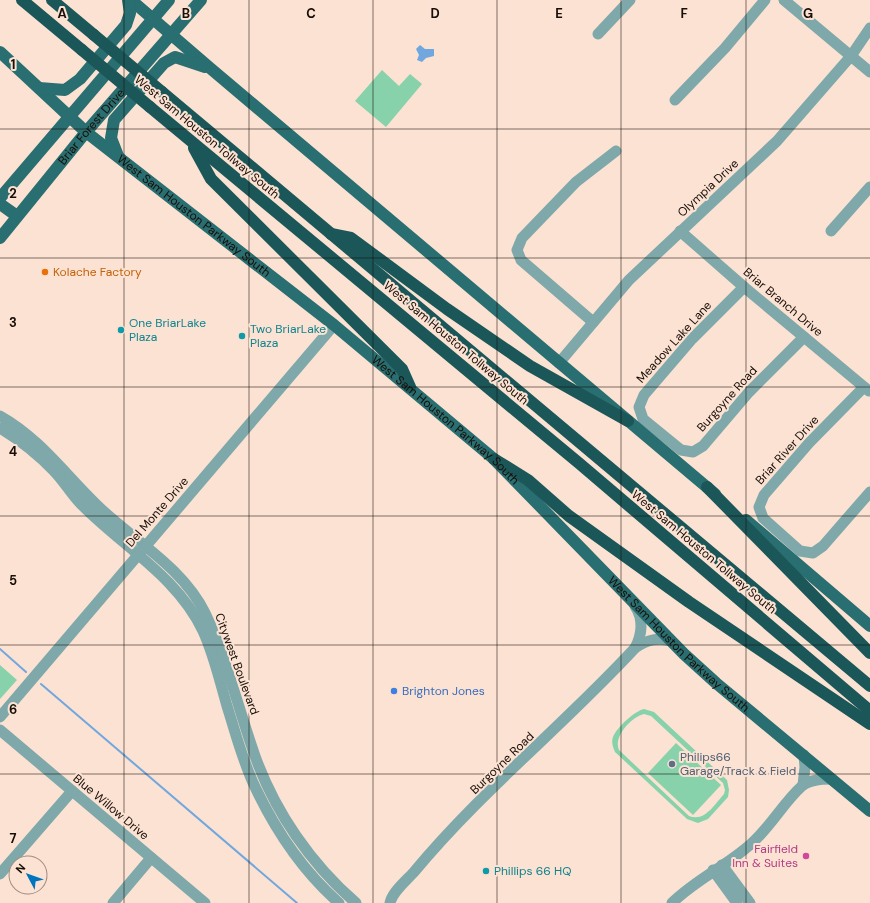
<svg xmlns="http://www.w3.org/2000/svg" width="870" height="903" font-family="'DM Sans',sans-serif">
  <rect width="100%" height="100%" fill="#fbe2d2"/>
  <g fill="#88d2ab" fill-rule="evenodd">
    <polygon points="382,70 399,86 410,74 422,84 386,127 355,101"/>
    <polygon points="0,665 17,680 0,699"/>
    <path d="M644,709L654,712L727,780L729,790L728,797L708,819L698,823L687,819L615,752C613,747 611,742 613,737C617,727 635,711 644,709ZM644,714L651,716L723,783L725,790L724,794C714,805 705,822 689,816L619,750C613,737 631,717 644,714Z"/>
    <polygon points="676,743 721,785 693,815 648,773"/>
  </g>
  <polygon fill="#71a7df" points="420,45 425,49 434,49 434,56 426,58 422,62 417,60 419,55 416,49"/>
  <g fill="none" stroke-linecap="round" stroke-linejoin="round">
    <g stroke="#71a7df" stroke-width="2">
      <polyline points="0,649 26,672"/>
      <polyline points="41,684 297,903"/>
    </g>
    <g stroke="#7ea8a9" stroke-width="11">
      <polyline points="784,0 870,72"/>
      <polyline points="598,34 630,0"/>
      <polyline points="675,100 725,48 765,0"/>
      <polyline points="680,231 744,287 869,391"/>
      <polyline points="831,231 870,187"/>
      <polyline points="744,287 692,339 644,395 639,407 643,419 681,450 693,452 703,446 749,392 804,337"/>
      <polyline points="593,322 521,260 517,250 522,238 576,182 616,151"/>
      <polyline points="559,363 629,280 777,141 851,56 870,28"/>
      <polyline points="864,387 809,443 764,495 759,507 763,518 800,551 813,553 823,546 870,492"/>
      <path d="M0,416C41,439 67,477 100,508C135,541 183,568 205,613C227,659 238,708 255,756C275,812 311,864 356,903"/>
      <path d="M0,428C20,440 38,454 54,471C64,481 71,494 81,504C122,546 178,577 203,631C214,655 220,682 227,706C236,734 243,763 256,789C276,831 304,872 339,903"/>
      <path d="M635,606C644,619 642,635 635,648"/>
      <polyline points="0,717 334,325"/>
      <polyline points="0,730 205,903"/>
      <polyline points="803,785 805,767 804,755"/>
      <polyline points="722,865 750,903"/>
      <polyline points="713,870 737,903"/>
      <polyline points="0,874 72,791"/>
      <polyline points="113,903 151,858"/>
      <path d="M390,903C392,892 407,880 414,872C481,791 564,725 635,648C647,640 657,637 671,641"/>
      <path d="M672,903C696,879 727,866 752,843C771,826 784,802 802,786C810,779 823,779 832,779"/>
    </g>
    <g stroke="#296e70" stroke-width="12">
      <polyline points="131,0 210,68 715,494"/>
      <path id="s1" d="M0,52L86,132L334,325L494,459L684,654L716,683L870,811"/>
      <polyline points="39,88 65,90 80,79 126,25 130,13 128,0"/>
      <polyline points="118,156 111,138 114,120 164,63 175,57 205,67"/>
      <polyline points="0,198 169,0"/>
      <polyline points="0,204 17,216"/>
      <path id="s2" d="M0,238L86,132L201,0"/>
      <polyline points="746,520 870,626"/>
    </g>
    <g stroke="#1b5759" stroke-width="12">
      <polyline points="22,0 82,50"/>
      <polyline points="52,0 94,35"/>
      <polyline points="162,92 870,686"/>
      <polyline points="150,107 580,464 870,711"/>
      <polyline points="194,148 211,179 402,369 410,387"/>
      <polyline points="331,234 351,238 447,309 530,366 628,421"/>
      <polyline points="494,459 528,480 569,516 689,602 870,724"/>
      <polyline points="707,487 870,653"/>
    </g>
    <g stroke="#1b5759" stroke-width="12">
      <polyline points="94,35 162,92"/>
      <polyline points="82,50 150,107"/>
    </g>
  </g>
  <path fill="none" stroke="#180d07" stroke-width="1" stroke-opacity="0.55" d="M124,0V903M249,0V903M373,0V903M497,0V903M621,0V903M746,0V903M0,129H870M0,258H870M0,387H870M0,516H870M0,645H870M0,774H870"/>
  <circle fill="#e8710a" stroke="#fbe2d2" stroke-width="1.5" cx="45" cy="272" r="4"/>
  <g fill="#0f9aa8" stroke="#fbe2d2" stroke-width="1.5">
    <circle cx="121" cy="330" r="4"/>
    <circle cx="242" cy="336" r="4"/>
    <circle cx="486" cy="871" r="4"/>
  </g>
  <circle fill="#3f7fe0" stroke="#fbe2d2" stroke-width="1.5" cx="394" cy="691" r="4"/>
  <circle fill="#5c6f8a" stroke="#fbe2d2" stroke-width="1.5" cx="672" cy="764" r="4"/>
  <circle fill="#d1479c" stroke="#fbe2d2" stroke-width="1.5" cx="806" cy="856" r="4"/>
  <g text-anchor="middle" stroke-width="4" stroke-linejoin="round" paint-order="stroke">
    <g font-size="12" fill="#180d07" stroke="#fbe2d2">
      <text dy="4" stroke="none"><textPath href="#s2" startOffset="144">Briar Forest Drive</textPath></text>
      <text transform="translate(207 137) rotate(40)" y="4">West Sam Houston Tollway South</text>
      <text transform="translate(708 188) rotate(-43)" y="4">Olympia Drive</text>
      <text dy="4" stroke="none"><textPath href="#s1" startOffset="254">West Sam Houston Parkway South</textPath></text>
      <text transform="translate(783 302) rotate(40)" y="4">Briar Branch Drive</text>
      <text transform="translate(674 342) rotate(-48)" y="4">Meadow Lake Lane</text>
      <text transform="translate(456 343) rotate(40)" y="4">West Sam Houston Tollway South</text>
      <text transform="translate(727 399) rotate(-48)" y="4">Burgoyne Road</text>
      <text dy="4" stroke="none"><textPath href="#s1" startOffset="578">West Sam Houston Parkway South</textPath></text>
      <text transform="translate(787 450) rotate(-48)" y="4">Briar River Drive</text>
      <text transform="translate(157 512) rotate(-49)" y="4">Del Monte Drive</text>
      <text transform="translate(704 552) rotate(40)" y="4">West Sam Houston Tollway South</text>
      <text dy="4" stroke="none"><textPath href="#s1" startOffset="902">West Sam Houston Parkway South</textPath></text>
      <text transform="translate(237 664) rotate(70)" y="4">Citywest Boulevard</text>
      <text transform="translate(502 763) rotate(-44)" y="4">Burgoyne Road</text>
      <text transform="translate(111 807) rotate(40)" y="4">Blue Willow Drive</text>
    </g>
    <g font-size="12" fill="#c56008" stroke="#fbe2d2" text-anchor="start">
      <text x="53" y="276">Kolache Factory</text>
    </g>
    <g font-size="12" fill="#0d838f" stroke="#fbe2d2" text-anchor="start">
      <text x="129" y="327">One BriarLake<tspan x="129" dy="14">Plaza</tspan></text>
      <text x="250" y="333">Two BriarLake<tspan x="250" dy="14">Plaza</tspan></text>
      <text x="494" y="875">Phillips 66 HQ</text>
    </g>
    <g font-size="12" fill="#366cbe" stroke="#fbe2d2" text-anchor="start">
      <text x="402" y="695">Brighton Jones</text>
    </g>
    <g font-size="12" fill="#4e5e75" stroke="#fbe2d2" text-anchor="start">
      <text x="680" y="761">Philips66<tspan x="680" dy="14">Garage/Track &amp; Field</tspan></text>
    </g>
    <g font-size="12" fill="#b23c85" stroke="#fbe2d2" text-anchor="end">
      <text x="798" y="853">Fairfield<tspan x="798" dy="14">Inn &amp; Suites</tspan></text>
    </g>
  </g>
  <g font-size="13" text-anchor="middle" font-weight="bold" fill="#180d07" stroke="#fbe2d2" stroke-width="4" stroke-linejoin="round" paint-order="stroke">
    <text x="62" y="18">A</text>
    <text x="186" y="18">B</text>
    <text x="311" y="18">C</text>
    <text x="435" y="18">D</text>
    <text x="559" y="18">E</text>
    <text x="684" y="18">F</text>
    <text x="808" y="18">G</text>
    <text x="13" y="69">1</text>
    <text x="13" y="198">2</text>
    <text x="13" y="327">3</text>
    <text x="13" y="456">4</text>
    <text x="13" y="585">5</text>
    <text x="13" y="714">6</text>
    <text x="13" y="843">7</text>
  </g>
  <g transform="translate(28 875) rotate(311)"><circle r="19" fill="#fbe2d2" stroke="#a08d81"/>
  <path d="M0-3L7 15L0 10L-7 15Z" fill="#0074be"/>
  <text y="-6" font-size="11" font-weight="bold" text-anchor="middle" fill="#180d07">N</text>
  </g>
</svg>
